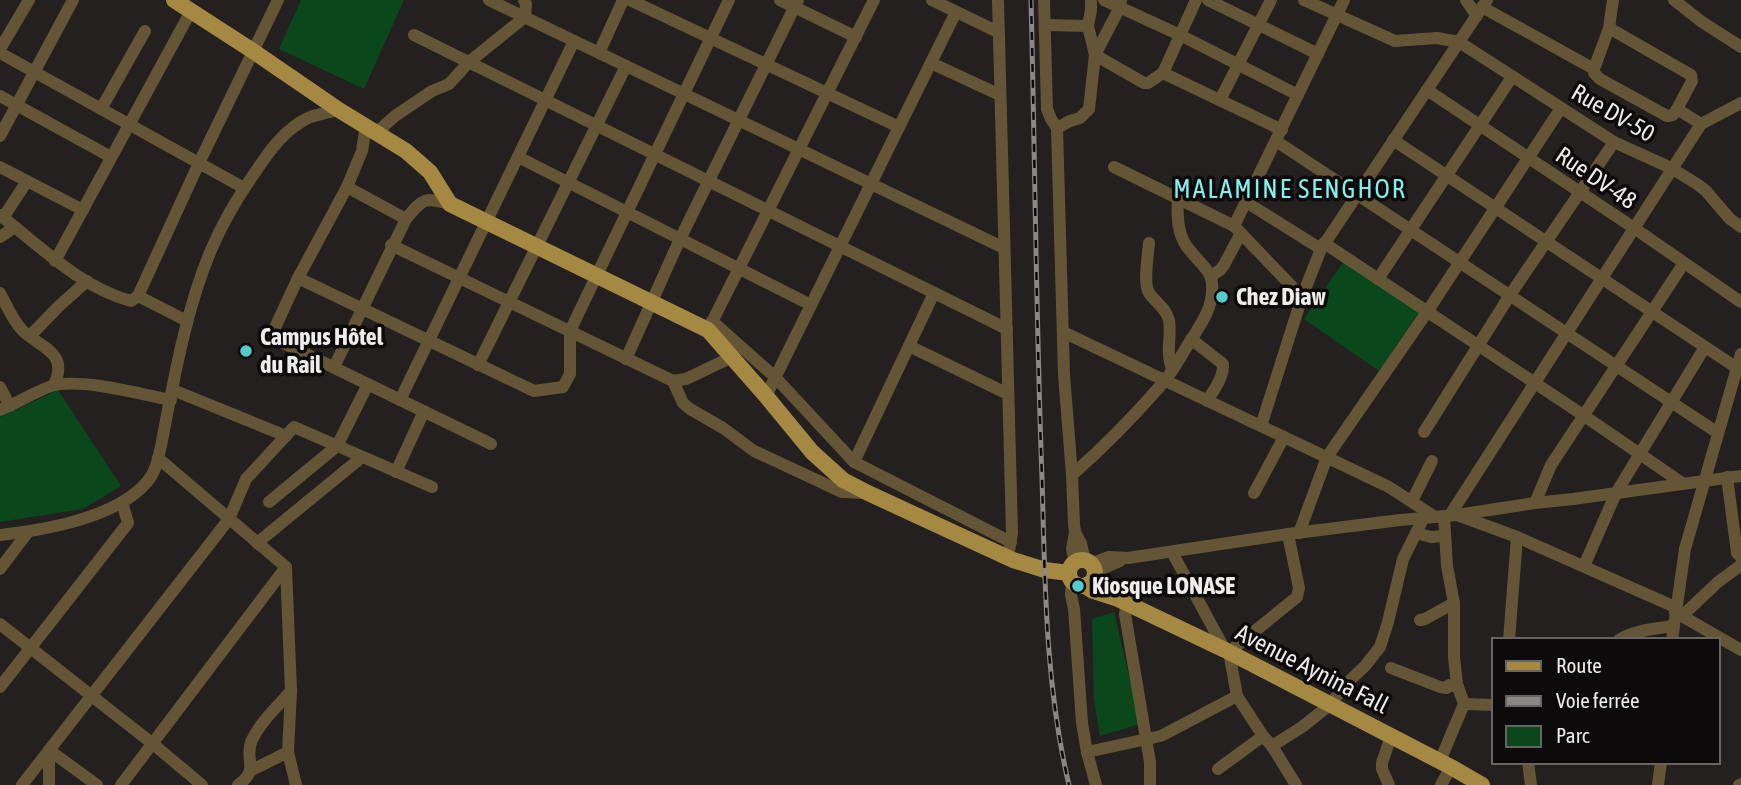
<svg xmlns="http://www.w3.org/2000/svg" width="1741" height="785" font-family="'Asap Condensed',sans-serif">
  <rect width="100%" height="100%" fill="#23201f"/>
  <g fill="#0a471b">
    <polygon points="301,0 404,0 364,89 279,49"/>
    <polygon points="1344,261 1419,312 1379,371 1304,319"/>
    <polygon points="58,390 121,486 83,509 0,522 0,417"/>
    <polygon points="1114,612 1140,724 1100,736 1094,700 1092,619"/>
  </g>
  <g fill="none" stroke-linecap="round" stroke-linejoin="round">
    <g stroke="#635535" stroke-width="12">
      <polyline points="489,0 1004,248"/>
      <polyline points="630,0 899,127"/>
      <polyline points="780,0 856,37"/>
      <polyline points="932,0 998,32"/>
      <polyline points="998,0 1012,533 1008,557"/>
      <polyline points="1044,0 1047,109 1051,119 1057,128 1064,375 1072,475 1074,524 1075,532 1081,543 1085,561"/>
      <polyline points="1104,0 1180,35 1298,95"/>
      <polyline points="1208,0 1318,54"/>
      <polyline points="1304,0 1395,41 1437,38 1459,42 1614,142 1671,168 1697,184 1706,191 1730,219 1741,227"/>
      <polyline points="1466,0 1477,16"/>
      <polyline points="1674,0 1702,22 1741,47"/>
      <polyline points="1482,7 1594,69 1609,28 1613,0"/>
      <polyline points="1045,25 1088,26 1091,10 1091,0"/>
      <polyline points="1088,26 1095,55 1144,83 1148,83 1163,73 1196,0"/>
      <polyline points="1609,28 1691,75 1692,81 1677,109 1701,124"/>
      <polyline points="414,35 1007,329"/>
      <polyline points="0,49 29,0"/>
      <polyline points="0,53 244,188"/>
      <polyline points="599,53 623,0"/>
      <polyline points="931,63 1000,95"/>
      <polyline points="1594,69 1594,73 1600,79 1667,116 1673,115 1677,109"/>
      <polyline points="1163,73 1282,130"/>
      <polyline points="1427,90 1634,228 1741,302"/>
      <polyline points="0,96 111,157"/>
      <polyline points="1220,100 1271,0"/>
      <polyline points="101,109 145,31"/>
      <polyline points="366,126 362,151 347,187 298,278 273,332 275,339 491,444"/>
      <polyline points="1057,128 1070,121 1080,118 1089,109 1095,55 1120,7 1121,0"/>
      <polyline points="377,132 395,116 432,91 449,84 469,62 525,17 526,4 524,0"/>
      <polyline points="0,136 73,0"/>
      <polyline points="1393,140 1737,368"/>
      <polyline points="1276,141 1718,433"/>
      <polyline points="518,157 811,305"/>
      <polyline points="0,167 83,210"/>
      <polyline points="1114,167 1234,226 1302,297"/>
      <path d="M347,187L406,219C423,198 425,197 450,204"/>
      <polyline points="1246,202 1321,249"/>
      <path d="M0,215C41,247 80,287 131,301L138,296L199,163L278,0"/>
      <polyline points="3,218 27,181"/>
      <polyline points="1234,226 1344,0"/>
      <polyline points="0,237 15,227"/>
      <path d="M1149,243C1148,256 1143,283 1149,293C1156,303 1166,308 1169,320C1172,338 1165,349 1172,370"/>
      <polyline points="1324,243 1583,415 1682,483"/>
      <polyline points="391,245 673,381"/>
      <polyline points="55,261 191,11"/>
      <polyline points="1211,276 1220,270 1224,265 1241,233"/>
      <polyline points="298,278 534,391 563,387 570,374 570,331 729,0"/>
      <polyline points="1378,279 1512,77"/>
      <path d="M0,293C7,306 13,321 23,331C42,349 69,352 54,385"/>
      <polyline points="138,296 187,321"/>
      <polyline points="712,321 775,377 854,462 1011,542"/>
      <polyline points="709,328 874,0"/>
      <polyline points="1063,332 1389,487 1435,517"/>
      <polyline points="30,336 59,306 87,281"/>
      <path d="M1191,339L1223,364C1224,377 1214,390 1207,401"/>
      <polyline points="909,346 1008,394"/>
      <polyline points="732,357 686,379 673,381 683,403 690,409 723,428 754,451 842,492 864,493"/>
      <polyline points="626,359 680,239 798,0"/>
      <polyline points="478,365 626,66"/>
      <polyline points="334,367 406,219"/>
      <polyline points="0,387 10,406"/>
      <polyline points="173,390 286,436"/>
      <polyline points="766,396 956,12"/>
      <polyline points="400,400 574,41"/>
      <path d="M0,410C16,404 41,388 55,385C86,379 140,394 171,400"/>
      <polyline points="1261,426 1302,297 1321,249 1487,0"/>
      <polyline points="1424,432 1510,295 1614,142"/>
      <polyline points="158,458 286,567 291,691 288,752 296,785"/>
      <polyline points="854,462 934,293"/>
      <polyline points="396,472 424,411"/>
      <path d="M1072,475C1104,447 1135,415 1163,383C1173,371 1181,356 1189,343C1201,324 1214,307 1212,284C1211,267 1190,256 1183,240C1177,227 1177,213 1178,198"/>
      <polyline points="1727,477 1737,553 1741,557"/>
      <polyline points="1254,493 1284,437"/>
      <polyline points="1412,501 1432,461"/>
      <polyline points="269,502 337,446 368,384"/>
      <polyline points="1535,503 1551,465 1684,263"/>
      <polyline points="1450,515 1701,124 1741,103"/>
      <polyline points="1460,516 1517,537 1675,607"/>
      <polyline points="1075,532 1072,549 1075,563"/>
      <polyline points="1299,533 1327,457 1427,312 1561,108"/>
      <polyline points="1416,533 1431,537 1445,536"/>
      <polyline points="1288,534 1299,588 1297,597 1229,652 1237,696 1263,736 1272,746 1296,785"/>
      <path d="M0,535C45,530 116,518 147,482C156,472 158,458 161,446C174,380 185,312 211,250C223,222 239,195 256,171C270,150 285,129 308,118C318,114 329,112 339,110"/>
      <polyline points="257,543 362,457"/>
      <polyline points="1172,552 1225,650"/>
      <polyline points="1090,564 1109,557 1128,558 1288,534 1400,520 1457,515 1535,503 1573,499 1741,476"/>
      <polyline points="1584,566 1616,493 1705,347"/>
      <polyline points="0,569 28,532"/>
      <polyline points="1095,572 1120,561"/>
      <polyline points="1072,581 1071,595 1074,609 1082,723 1087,752 1096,785"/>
      <polyline points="1127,603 1125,614 1150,762 1150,785"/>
      <polyline points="1675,612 1741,650"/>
      <polyline points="1682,616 1718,582 1741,565"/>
      <polyline points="1420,620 1425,619 1454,603"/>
      <polyline points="0,624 153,744 202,785"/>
      <polyline points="1509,640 1517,537"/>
      <path d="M1619,640C1633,630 1656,629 1673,626"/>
      <polyline points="1672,640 1685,549 1741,354"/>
      <polyline points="1391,668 1440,687 1447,688 1449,685 1458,687"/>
      <polyline points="0,687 128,523 122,502"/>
      <polyline points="1464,704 1494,705"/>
      <polyline points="1272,746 1302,727 1331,704 1345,685 1365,666 1380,647 1388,622 1403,559 1424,517"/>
      <polyline points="49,750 97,785"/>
      <polyline points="1087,752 1161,736 1237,696"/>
      <polyline points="1440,761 1464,704 1457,684 1454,657 1454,603 1447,566 1444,516"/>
      <polyline points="1528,762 1531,785"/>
      <polyline points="1218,769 1263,736"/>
      <polyline points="252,770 288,752"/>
      <polyline points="22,785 229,519 246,479 294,427 432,487"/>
      <polyline points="49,785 49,750"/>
      <polyline points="121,785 286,567"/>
      <path d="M238,785C261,769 243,759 252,740C261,721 278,706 291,691"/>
      <polyline points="1389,785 1382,769 1382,763 1391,736"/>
      <polyline points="1441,785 1451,767"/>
      <polyline points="1658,785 1661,762"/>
      <polyline points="1739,785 1741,784"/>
    </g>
    <g stroke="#a58842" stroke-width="16">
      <polyline points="174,0 253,51 339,110 406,151 430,172 450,204 708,330 766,396 812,452 843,480 868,493 1013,560 1045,570 1069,573"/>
      <circle cx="1082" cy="573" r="13"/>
      <polyline points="1085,586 1093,591 1118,599 1225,650 1451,767 1482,785"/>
    </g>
    <g stroke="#8a8786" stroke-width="5">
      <path id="rail" d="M1031,0C1035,159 1036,319 1042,478C1045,581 1045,685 1069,785"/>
    </g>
    <use href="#rail" stroke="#0c0a0a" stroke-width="2.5" stroke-dasharray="8" stroke-linecap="butt"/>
  </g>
  <g fill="#53cdcb" stroke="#0c0a0a" stroke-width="2.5">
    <circle cx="1222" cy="297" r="7"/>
    <circle cx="246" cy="351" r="7"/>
    <circle cx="1078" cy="586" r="7"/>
  </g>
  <g text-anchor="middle" stroke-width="7" stroke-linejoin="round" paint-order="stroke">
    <g font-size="24" fill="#efedec" stroke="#0c0a0a">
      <text transform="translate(1613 113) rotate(30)" y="8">Rue DV-50</text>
      <text transform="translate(1596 178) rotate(34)" y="8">Rue DV-48</text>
      <text transform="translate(1312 669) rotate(27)" y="8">Avenue Aynina Fall</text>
    </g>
    <g font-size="24" font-weight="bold" fill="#efedec" stroke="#0c0a0a" text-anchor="start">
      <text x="1236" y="305">Chez Diaw</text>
      <text x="260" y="345">Campus Hôtel<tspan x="260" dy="28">du Rail</tspan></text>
      <text x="1092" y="594">Kiosque LONASE</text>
    </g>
    <g font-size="26" letter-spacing="2" fill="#84efed" stroke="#0c0a0a">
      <text x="1290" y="198">MALAMINE SENGHOR</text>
    </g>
  </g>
  <rect x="1492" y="638" width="228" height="126" fill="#0c0a0a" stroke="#676564" stroke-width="2"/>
  <rect x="1506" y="661" width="35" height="10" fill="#a58842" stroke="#676564" stroke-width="2"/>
  <text x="1556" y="673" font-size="21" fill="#efedec">Route</text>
  <rect x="1506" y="696" width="35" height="10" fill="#8a8786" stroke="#676564" stroke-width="2"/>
  <text x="1556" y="708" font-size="21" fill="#efedec">Voie ferrée</text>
  <rect x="1506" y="726" width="35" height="21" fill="#0a471b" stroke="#676564" stroke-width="2"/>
  <text x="1556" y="743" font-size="21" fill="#efedec">Parc</text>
</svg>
